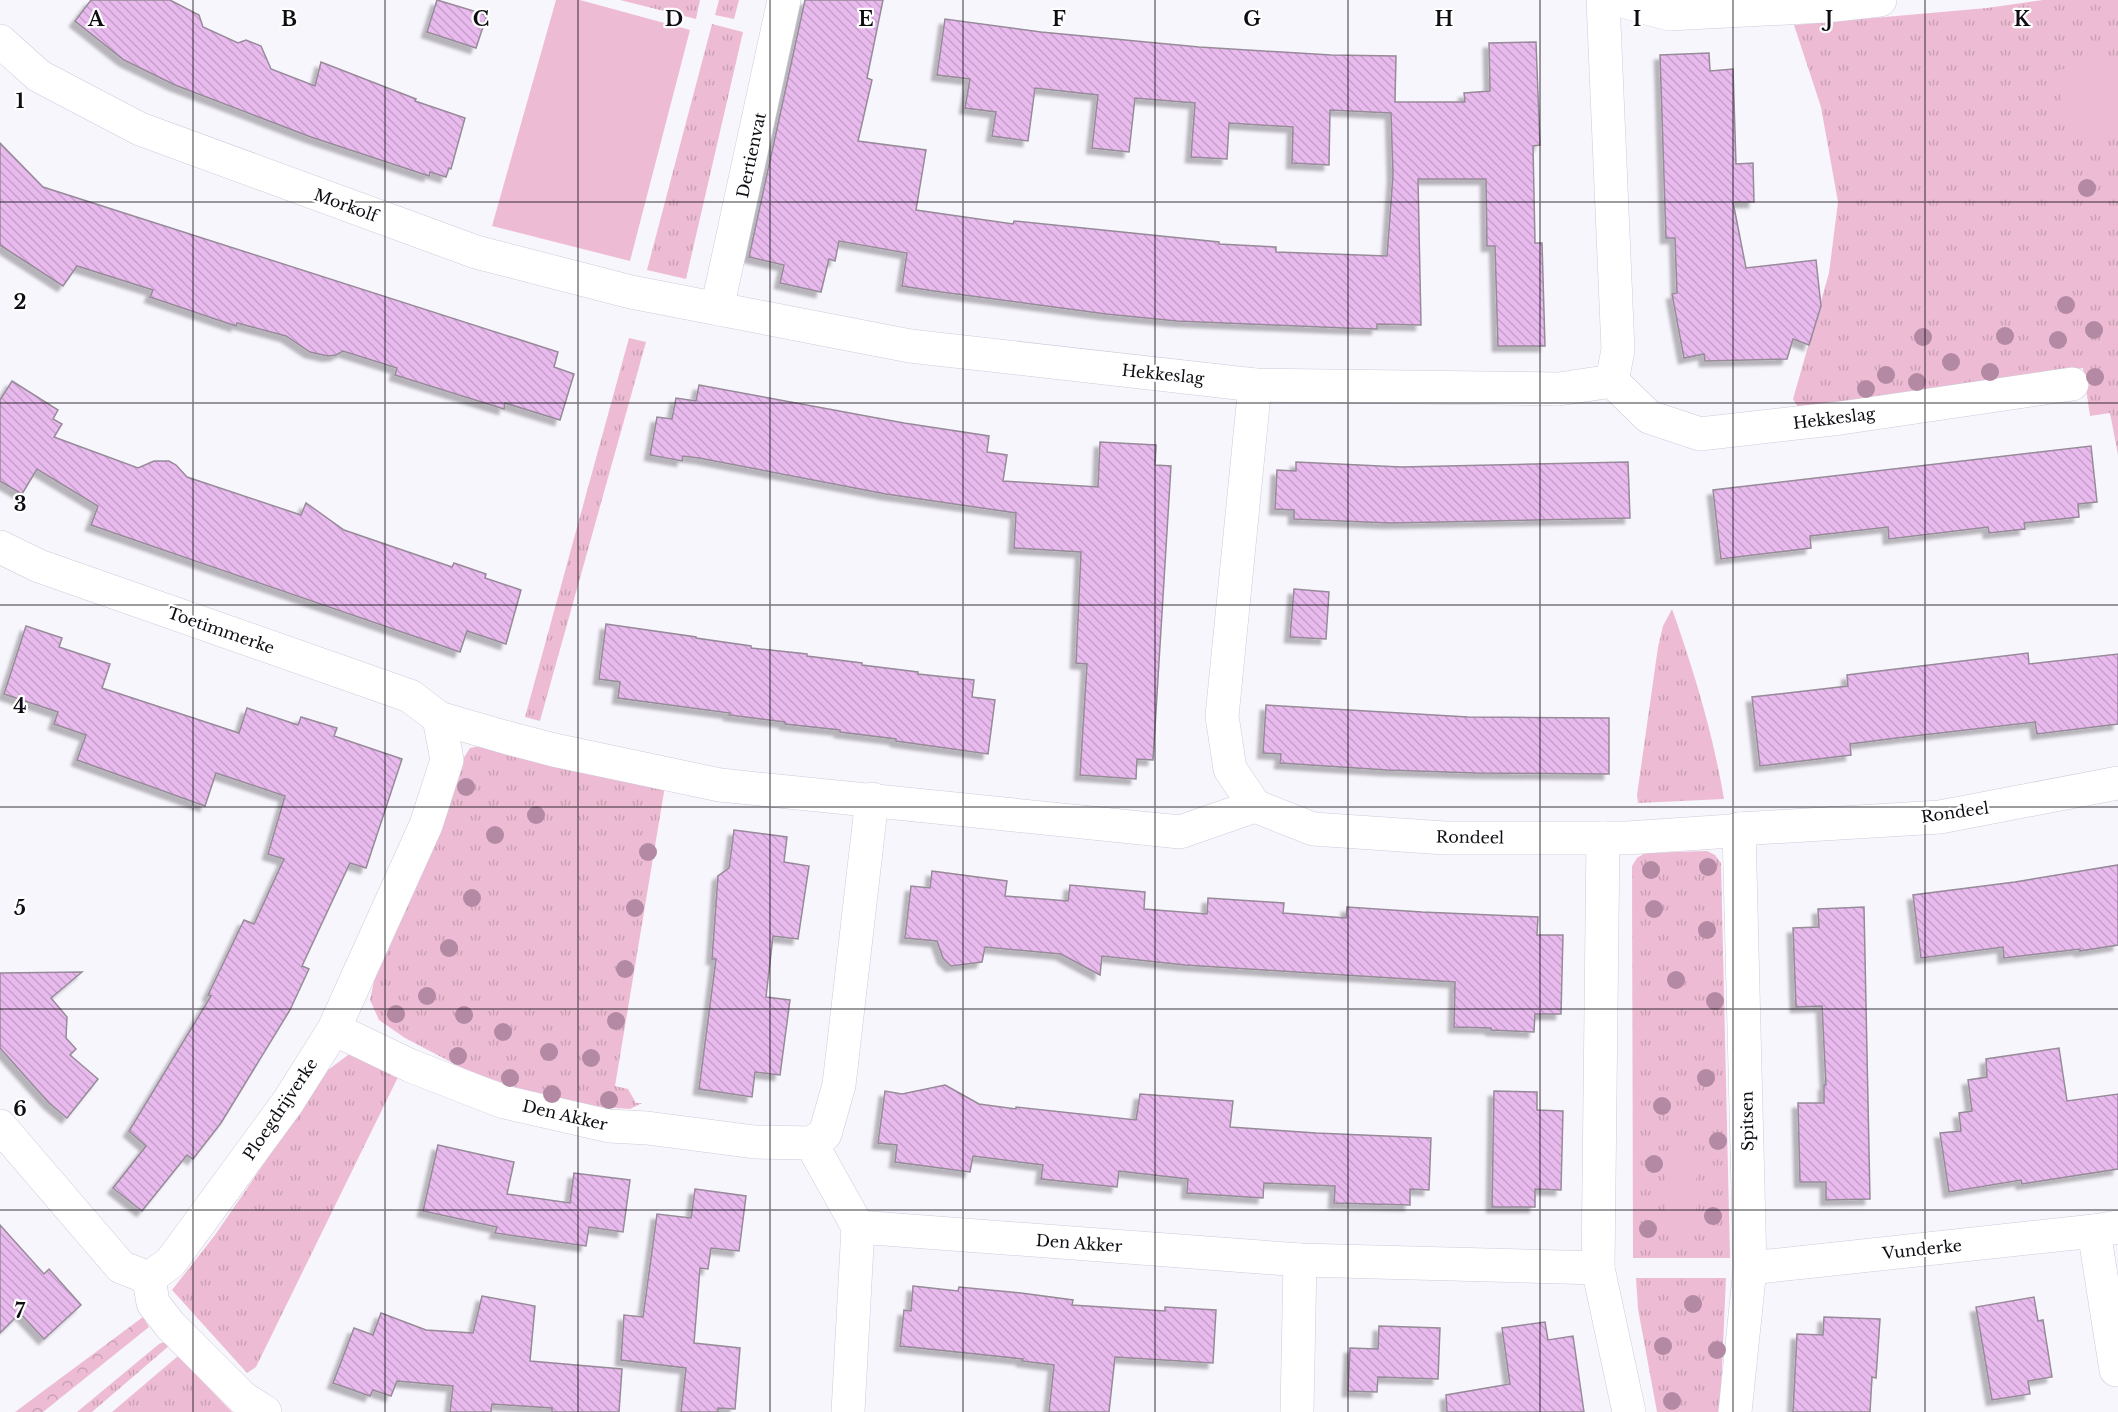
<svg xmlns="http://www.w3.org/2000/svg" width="2118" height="1412" font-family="'Libre Baskerville',serif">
  <defs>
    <pattern id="grass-tufts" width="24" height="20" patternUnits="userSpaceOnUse" patternTransform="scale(1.5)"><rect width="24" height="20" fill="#edbcd4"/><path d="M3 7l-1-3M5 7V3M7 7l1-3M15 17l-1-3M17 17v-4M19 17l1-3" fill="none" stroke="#caa0b5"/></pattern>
    <pattern id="forest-crowns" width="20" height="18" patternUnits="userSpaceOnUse" patternTransform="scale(1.5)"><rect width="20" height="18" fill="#edbcd4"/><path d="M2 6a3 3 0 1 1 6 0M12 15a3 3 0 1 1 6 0" fill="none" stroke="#caa0b5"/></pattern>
    <pattern id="building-back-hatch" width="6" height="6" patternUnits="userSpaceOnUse" patternTransform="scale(1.5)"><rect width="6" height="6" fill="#e8baee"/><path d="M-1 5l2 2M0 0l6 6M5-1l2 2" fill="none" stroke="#c69fcb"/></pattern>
    <filter id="shadow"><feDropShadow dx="-5.5" dy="5.5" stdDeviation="1.5" flood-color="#0004"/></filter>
  </defs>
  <rect width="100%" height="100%" fill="#f8f6fd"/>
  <g fill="url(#grass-tufts)">
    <polygon points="620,0 700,0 696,19"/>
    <polygon points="719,0 739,0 734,19 715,15"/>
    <polygon points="2043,0 2118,0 2118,455 2110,413 2090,416 2083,368 1799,409 1793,399 1829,273 1838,202 1821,107 1794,25 1987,8"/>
    <polygon points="712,24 743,32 686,279 647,270"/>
    <polygon points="629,338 646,342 540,721 525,717"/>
    <path d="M1672,609C1694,671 1713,734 1724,799L1638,803L1637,795L1658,647L1663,626Z"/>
    <polygon points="486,745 665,786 615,1086 628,1089 636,1103 642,1103 630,1109 590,1106 548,1098 468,1071 405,1038 379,1020 370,1000 375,976 463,759 470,748"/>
    <polygon points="1707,851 1715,855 1721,863 1730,1258 1633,1258 1632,866 1637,858 1645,853"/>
    <polygon points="348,1055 369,1056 400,1073 256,1367 247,1373 172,1290 215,1235 328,1070"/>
    <polygon points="1636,1278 1726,1278 1720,1412 1657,1412 1638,1309"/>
    <polygon points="164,1342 170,1345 92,1412 77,1412 159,1344"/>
    <polygon points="178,1356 232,1412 112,1412"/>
  </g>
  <polygon fill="url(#forest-crowns)" points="143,1317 149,1327 43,1412 15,1412"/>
  <g fill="#edbcd4">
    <polygon points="556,0 580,0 690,30 630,261 492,226"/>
    <polygon points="2118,61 2118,132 2068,140 2058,70"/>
    <polygon points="1665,1154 1696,1154 1696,1234 1666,1234"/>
  </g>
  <g fill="url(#building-back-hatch)" stroke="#978b99" stroke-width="1.5" filter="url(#shadow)">
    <polygon points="91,0 170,0 199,15 203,27 238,43 246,40 261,46 271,69 315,86 321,62 416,99 415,101 465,118 451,169 449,168 446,177 430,172 429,176 311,137 175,85 124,60 75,21"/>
    <polygon points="437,0 487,15 476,48 427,32"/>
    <polygon points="805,0 883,0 867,78 872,80 858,141 926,150 916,210 1013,224 1014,221 1219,242 1219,244 1276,247 1276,252 1387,256 1393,175 1391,113 1330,110 1329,165 1292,163 1293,127 1229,123 1227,159 1191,157 1195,103 1135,98 1129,152 1092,148 1098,95 1035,88 1028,141 992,136 996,112 965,108 970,79 937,75 945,19 1041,32 1199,47 1331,55 1396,56 1395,102 1465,102 1464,93 1490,91 1489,43 1536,42 1540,145 1533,146 1535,243 1542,243 1545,346 1498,346 1495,246 1487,246 1486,179 1418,179 1421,325 1377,324 1377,329 1344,328 1177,321 1106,314 934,291 902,286 907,253 839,241 835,261 829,259 821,292 780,283 784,265 749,257"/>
    <polygon points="1709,53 1710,71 1733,69 1736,164 1753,163 1754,202 1733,202 1746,268 1816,260 1821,306 1809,345 1793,339 1787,359 1705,361 1704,354 1684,358 1672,294 1677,293 1675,238 1666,238 1660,55"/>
    <polygon points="0,143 43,187 558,352 554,367 574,374 560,420 505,403 504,409 395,375 397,368 343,351 336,355 328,356 310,352 286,336 237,323 236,326 150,297 153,290 77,266 63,286 0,245"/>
    <polygon points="12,381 58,410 53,419 62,424 54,437 138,468 154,461 169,461 176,465 187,477 301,515 306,503 344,530 452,567 454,563 486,574 485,578 521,590 506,644 467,631 460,652 91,525 98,506 37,469 22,494 0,481 0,400"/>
    <polygon points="699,385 904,423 989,436 987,452 1007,455 1003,481 1098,487 1100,442 1156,445 1155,465 1171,466 1153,760 1137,759 1136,779 1080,775 1087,664 1076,663 1081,552 1014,548 1016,513 886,494 699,458 683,456 682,461 650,455 657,417 672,419 676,398 696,401"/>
    <polygon points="2091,446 2097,502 2078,504 2079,517 2024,523 2025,529 1989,533 1988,527 1889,539 1888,527 1810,536 1811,548 1721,559 1713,490"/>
    <polygon points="1296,462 1401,467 1628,462 1630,518 1390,523 1294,519 1294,510 1275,509 1277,470 1296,471"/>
    <polygon points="1294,589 1329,592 1326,639 1290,637"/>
    <polygon points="606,624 696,637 696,638 751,646 751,648 807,654 807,656 862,663 862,665 918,672 918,674 974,680 972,697 995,700 988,754 896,741 896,739 840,732 840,730 785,724 785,722 729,715 730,713 618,698 620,682 599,679"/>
    <polygon points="26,626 62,638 59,647 110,664 102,688 239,733 247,708 298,725 301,717 337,728 334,736 402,759 366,868 350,863 302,966 309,969 290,1010 221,1123 193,1159 187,1155 142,1211 113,1188 146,1146 129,1131 211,996 208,995 244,920 254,924 284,859 268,854 285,796 216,773 205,806 77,760 86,735 54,724 58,712 4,694"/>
    <polygon points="2028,653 2029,664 2118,654 2118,724 2037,734 2035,722 1905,737 1850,744 1851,755 1760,766 1752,697 1848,686 1847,675"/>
    <polygon points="1266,705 1468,717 1609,718 1609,774 1476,773 1387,770 1280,763 1281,754 1263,753"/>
    <polygon points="734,830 787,837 784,862 809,866 798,939 773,936 766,997 790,1000 780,1075 755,1072 752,1097 699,1089 716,959 712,959 718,876 729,868"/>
    <polygon points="2118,865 2118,945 2080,951 2080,949 2004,958 2003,947 1921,958 1913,895 2015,882"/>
    <polygon points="932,871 1007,881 1005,896 1068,901 1070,885 1145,892 1144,909 1207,914 1208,898 1284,903 1283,913 1346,918 1347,907 1422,912 1538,917 1537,935 1563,935 1561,1014 1535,1014 1534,1032 1491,1030 1491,1028 1454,1027 1455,982 1185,965 1102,956 1100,975 1061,954 985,947 982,962 951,966 943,958 937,941 905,938 911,886 930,888"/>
    <polygon points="1864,907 1870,1199 1826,1200 1826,1182 1800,1182 1798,1103 1824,1103 1824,1085 1826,1085 1822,1006 1796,1007 1793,928 1819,927 1818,909"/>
    <polygon points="82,972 51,998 67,1017 66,1038 76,1049 70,1055 98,1079 67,1118 49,1103 0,1048 0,973"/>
    <polygon points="2059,1048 2067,1101 2118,1094 2118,1169 2022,1184 2021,1180 1949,1192 1940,1133 1961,1131 1959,1113 1972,1111 1968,1080 1987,1077 1986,1059"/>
    <polygon points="945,1085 979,1104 1016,1109 1016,1107 1136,1120 1140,1094 1233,1101 1230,1127 1316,1133 1431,1138 1429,1190 1410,1189 1410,1205 1334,1203 1335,1186 1264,1183 1263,1198 1187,1193 1188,1179 1119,1171 1117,1187 1041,1179 1043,1165 973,1156 970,1172 895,1162 897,1145 878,1143 885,1091 902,1094"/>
    <polygon points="1494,1091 1537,1092 1537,1110 1563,1111 1561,1190 1535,1189 1535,1207 1492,1207"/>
    <polygon points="438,1145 514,1162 507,1194 570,1203 574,1173 630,1180 623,1232 589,1227 586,1246 495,1233 497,1227 423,1211"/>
    <polygon points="695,1189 746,1196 739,1251 711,1248 708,1269 700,1268 694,1343 740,1348 735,1409 718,1408 718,1412 681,1412 686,1368 621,1360 624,1315 643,1317 657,1214 691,1218"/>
    <polygon points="0,1225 44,1274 49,1269 81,1305 44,1339 20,1313 0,1333"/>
    <polygon points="913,1286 958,1291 959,1287 1021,1293 1073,1300 1072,1305 1165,1311 1165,1307 1216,1310 1213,1363 1115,1357 1109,1412 1049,1412 1054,1365 1022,1361 1023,1359 900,1346 904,1310 911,1311"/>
    <polygon points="482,1296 535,1306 530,1361 622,1369 619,1412 552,1412 552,1408 492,1404 491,1412 450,1412 453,1386 397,1381 391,1396 373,1390 370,1396 333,1383 354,1328 373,1335 381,1313 426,1330 473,1333"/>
    <polygon points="2034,1297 2038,1321 2043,1320 2052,1377 2028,1381 2030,1394 1992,1400 1976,1307"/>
    <polygon points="1824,1317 1880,1319 1876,1378 1872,1377 1870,1412 1793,1412 1797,1334 1823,1335"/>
    <polygon points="1545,1322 1548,1340 1573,1336 1584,1412 1447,1412 1446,1395 1510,1384 1502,1328"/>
    <polygon points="1379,1326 1440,1328 1438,1379 1378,1377 1377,1392 1348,1391 1350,1348 1378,1349"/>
  </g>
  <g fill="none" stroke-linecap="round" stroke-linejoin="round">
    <g stroke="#cecadb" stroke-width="34">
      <g id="minor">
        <polyline points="1603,0 1618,350 1612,381"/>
        <polyline points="1619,0 1669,14 1826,6 1880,0"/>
        <polyline points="0,41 39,76 140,129 476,252 631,292 910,346 1255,385 1559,389 1612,381"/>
        <polyline points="717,309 784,0"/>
        <polyline points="1612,381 1649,417 1700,434 1841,418 2072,384"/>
        <polyline points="1255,385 1222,716 1230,769 1255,806 1313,829 1445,838 1627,838 1731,831 1739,829 1940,817 2118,783"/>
        <polyline points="0,547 39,566 410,696 439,718 508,738 554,750 720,785 1180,832 1255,806"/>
        <polyline points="1603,838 1598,1268 1629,1412"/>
        <polyline points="334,1029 411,1066 504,1102 609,1126 647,1128 755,1142 811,1143 858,1227 1300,1260 1598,1268"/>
        <polyline points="0,1126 121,1267 149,1278"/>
        <polyline points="811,1143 825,1134 839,1085 872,799"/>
        <polyline points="2094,1231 2116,1370"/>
        <polyline points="1750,1268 2094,1231 2118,1227"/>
        <polyline points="149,1278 170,1263 288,1102 334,1029 426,825 447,760 439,718"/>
        <polyline points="149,1278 153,1303 170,1325 243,1398 265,1412"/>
        <polyline points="848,1412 858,1227"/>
        <polyline points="1297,1412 1300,1260"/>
        <polyline points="1735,1412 1750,1268 1739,829"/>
      </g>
    </g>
    <use href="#minor" stroke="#fff" stroke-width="33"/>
  </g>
  <g fill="#b389a3">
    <circle cx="2087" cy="188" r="9"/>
    <circle cx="2066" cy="305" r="9"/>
    <circle cx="2094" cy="330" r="9"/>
    <circle cx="2005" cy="336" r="9"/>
    <circle cx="1923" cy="337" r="9"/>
    <circle cx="2058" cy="340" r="9"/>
    <circle cx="1951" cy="362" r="9"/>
    <circle cx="1990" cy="372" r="9"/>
    <circle cx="1886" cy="375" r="9"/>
    <circle cx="2095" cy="377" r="9"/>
    <circle cx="1917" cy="382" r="9"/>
    <circle cx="1866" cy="389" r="9"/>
    <circle cx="466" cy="787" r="9"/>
    <circle cx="536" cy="815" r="9"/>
    <circle cx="495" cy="835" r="9"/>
    <circle cx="648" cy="852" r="9"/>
    <circle cx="1708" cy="867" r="9"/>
    <circle cx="1651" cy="870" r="9"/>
    <circle cx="472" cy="898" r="9"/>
    <circle cx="635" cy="908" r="9"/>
    <circle cx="1654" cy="909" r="9"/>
    <circle cx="1707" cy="930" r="9"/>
    <circle cx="449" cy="948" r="9"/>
    <circle cx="625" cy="969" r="9"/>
    <circle cx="1676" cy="980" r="9"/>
    <circle cx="427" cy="996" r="9"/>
    <circle cx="1715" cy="1001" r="9"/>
    <circle cx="396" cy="1014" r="9"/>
    <circle cx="464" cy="1015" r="9"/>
    <circle cx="616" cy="1021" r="9"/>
    <circle cx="503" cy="1032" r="9"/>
    <circle cx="549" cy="1052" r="9"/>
    <circle cx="458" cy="1056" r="9"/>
    <circle cx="591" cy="1058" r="9"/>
    <circle cx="510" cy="1078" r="9"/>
    <circle cx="1706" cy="1078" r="9"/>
    <circle cx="552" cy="1094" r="9"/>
    <circle cx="609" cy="1100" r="9"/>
    <circle cx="1662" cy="1106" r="9"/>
    <circle cx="1718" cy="1141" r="9"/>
    <circle cx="1654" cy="1164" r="9"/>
    <circle cx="1713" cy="1216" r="9"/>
    <circle cx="1648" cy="1229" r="9"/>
    <circle cx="1693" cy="1304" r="9"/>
    <circle cx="1663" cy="1346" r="9"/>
    <circle cx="1717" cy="1350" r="9"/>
    <circle cx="1672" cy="1401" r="9"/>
  </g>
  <path fill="none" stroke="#0f0d13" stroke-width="1.5" stroke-opacity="0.55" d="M193,0V1412M385,0V1412M578,0V1412M770,0V1412M963,0V1412M1155,0V1412M1348,0V1412M1540,0V1412M1733,0V1412M1925,0V1412M0,202H2118M0,403H2118M0,605H2118M0,807H2118M0,1009H2118M0,1210H2118"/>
  <g text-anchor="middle" stroke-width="4.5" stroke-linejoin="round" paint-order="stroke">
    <g font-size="16" fill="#0f0d13" stroke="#fff">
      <text transform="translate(751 155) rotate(-78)" y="6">Dertienvat</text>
      <text transform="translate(346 205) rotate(20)" y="6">Morkolf</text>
      <text transform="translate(1163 374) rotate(6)" y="6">Hekkeslag</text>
      <text transform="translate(1834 418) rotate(-7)" y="6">Hekkeslag</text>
      <text transform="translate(221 630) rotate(19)" y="6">Toetimmerke</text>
      <text transform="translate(1955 812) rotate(-8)" y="6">Rondeel</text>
      <text transform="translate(1470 837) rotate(1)" y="6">Rondeel</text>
      <text transform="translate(280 1109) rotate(-56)" y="6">Ploegdrijverke</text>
      <text transform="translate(565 1115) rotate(13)" y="6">Den Akker</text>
      <text transform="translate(1747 1121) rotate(-91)" y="6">Spitsen</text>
      <text transform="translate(1079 1243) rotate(4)" y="6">Den Akker</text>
      <text transform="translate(1922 1249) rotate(-6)" y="6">Vunderke</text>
    </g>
  </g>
  <g font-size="20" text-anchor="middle" font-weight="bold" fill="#0f0d13" stroke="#fff" stroke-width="4.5" stroke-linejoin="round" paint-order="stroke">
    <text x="96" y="26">A</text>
    <text x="289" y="26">B</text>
    <text x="481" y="26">C</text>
    <text x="674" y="26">D</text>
    <text x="866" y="26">E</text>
    <text x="1059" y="26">F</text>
    <text x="1252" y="26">G</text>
    <text x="1444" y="26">H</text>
    <text x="1637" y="26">I</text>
    <text x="1829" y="26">J</text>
    <text x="2022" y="26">K</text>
    <text x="20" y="108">1</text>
    <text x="20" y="309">2</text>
    <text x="20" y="511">3</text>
    <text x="20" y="713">4</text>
    <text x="20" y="915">5</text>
    <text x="20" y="1116">6</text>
    <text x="20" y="1318">7</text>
  </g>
</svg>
